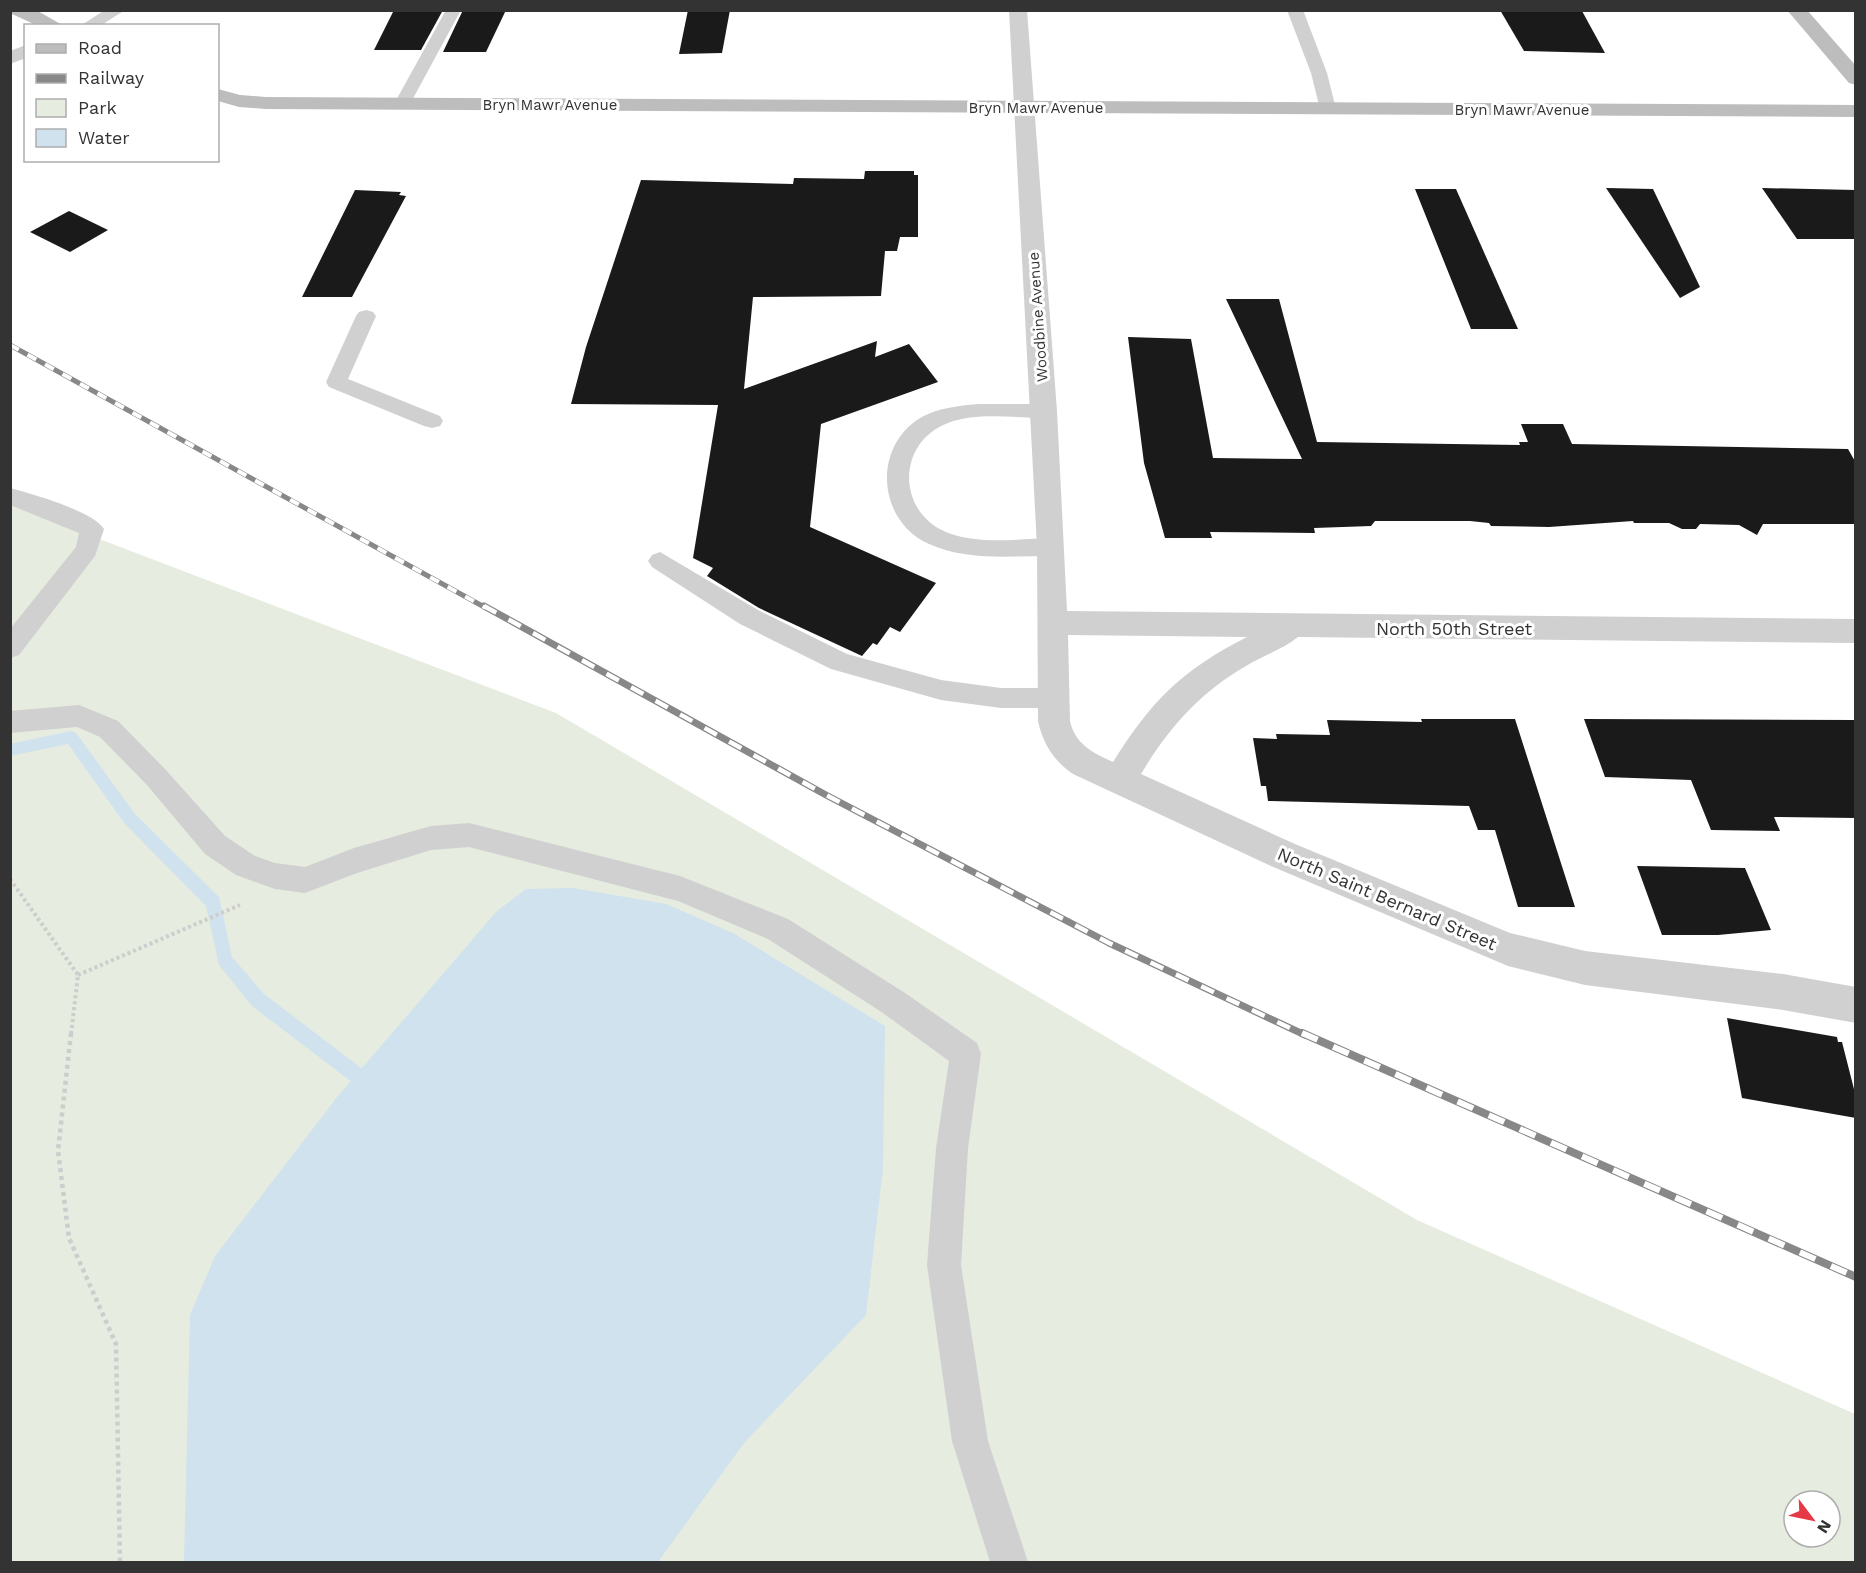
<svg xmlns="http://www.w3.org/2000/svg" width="1866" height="1573" font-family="'Work Sans',sans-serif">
  <rect width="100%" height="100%" fill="#fff"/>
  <path fill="#e6ecdf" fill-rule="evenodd" d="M10,505L556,713L1417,1220L1855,1414V1562H11ZM1794,1501H1830V1537H1794Z"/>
  <polygon fill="#cfe2ee" points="573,888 666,904 733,933 885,1026 883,1168 866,1315 744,1443 658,1562 184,1562 190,1315 215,1256 338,1096 497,911 526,889"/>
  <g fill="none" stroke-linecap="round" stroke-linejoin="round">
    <polygon fill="#cfe2ee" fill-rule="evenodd" points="71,731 76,733 135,814 219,897 232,957 264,994 377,1080 380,1086 377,1092 371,1095 365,1092 252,1006 219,965 206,906 125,824 68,744 10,756 10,744"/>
  </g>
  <g fill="#1a1a1a">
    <polygon points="394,10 443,10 421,50 374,50"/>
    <polygon points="463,10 506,10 486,52 443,52"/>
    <polygon points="688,10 730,10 722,53 679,54"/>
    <polygon points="1500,10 1582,11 1605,53 1524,51"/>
    <polygon points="865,171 914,171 914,175 918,175 918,237 900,237 897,251 885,251 881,296 753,297 744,389 877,341 875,357 909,344 938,382 821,424 810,527 936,583 900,632 890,627 877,645 873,643 862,656 759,608 707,576 713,568 693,558 718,405 571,404 586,347 641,180 793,184 794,178 864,179"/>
    <polygon points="1606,188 1653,189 1700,287 1680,298"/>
    <polygon points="1762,188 1856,190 1856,239 1797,239"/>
    <polygon points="1415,189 1456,189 1518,329 1471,329"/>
    <polygon points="355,190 401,192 399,195 406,196 352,297 302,297"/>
    <polygon points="69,211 108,230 70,252 30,232"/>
    <polygon points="1226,299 1279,299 1317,442 1520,445 1519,442 1528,442 1521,424 1563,424 1572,444 1848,449 1856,463 1856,524 1763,524 1757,535 1739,525 1700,524 1696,529 1682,529 1669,523 1634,523 1633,521 1549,527 1491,526 1489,523 1470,521 1375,521 1371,526 1314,528 1315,533 1210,532 1212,538 1165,538 1144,463 1128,337 1191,339 1213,458 1302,459"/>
    <polygon points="1421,719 1515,719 1575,907 1518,907 1495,830 1478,830 1469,806 1268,801 1266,786 1261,786 1253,738 1277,739 1276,734 1330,735 1327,720 1422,722"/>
    <polygon points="1584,719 1856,720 1856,818 1774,817 1780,831 1711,830 1691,780 1605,777"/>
    <polygon points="1637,866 1745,868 1771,930 1718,935 1662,935"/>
    <polygon points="1727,1018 1837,1037 1838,1042 1842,1042 1856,1097 1856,1118 1742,1098"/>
  </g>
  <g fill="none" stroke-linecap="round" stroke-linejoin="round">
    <g stroke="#cdcdcd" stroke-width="4" stroke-dasharray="3 3" stroke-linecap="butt">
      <polyline points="10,879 78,975 71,1035"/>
      <polyline points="78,975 240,905"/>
    </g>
    <polyline stroke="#cdcdcd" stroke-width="4.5" stroke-dasharray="4 4" stroke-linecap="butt" points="71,1033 58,1151 69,1238 116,1344 120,1562"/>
    <g fill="#d0d0d0" fill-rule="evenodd">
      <polygon points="105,10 125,10 100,26 80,26"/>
      <polygon points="446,10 461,10 410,104 408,108 396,108 394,104"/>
      <polygon points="1287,10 1303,10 1327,73 1336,109 1334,113 1322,113 1320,109 1311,73"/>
      <polygon points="366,310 373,312 376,316 348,379 440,416 443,421 440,426 432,428 424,426 329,387 326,382 356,316 359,312"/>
      <path d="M978,404H1044L1052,406L1055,411L1052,416L1044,418C1014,418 977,412 948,423C897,442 896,511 946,532C977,545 1018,539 1051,538L1059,541L1063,547L1059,553L1051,556C1011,556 966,561 929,544C881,523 872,456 913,423C930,409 956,406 978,404Z"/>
      <path d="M10,488C32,494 93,511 104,529L95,556L19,655L10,658V629L76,547L79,533L10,505Z"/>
      <polygon points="660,552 758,610 847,654 941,680 1001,688 1054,688 1063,691 1067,698 1063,705 1054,708 1001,708 941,700 831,669 740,624 652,567 648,561 652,555"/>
      <polygon points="79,705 118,721 165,769 225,836 255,856 275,863 305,867 354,848 431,826 469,823 680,876 788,919 905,993 977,1043 981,1054 968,1148 961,1265 988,1441 1028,1562 990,1562 952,1441 927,1265 936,1148 949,1061 883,1013 768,939 678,901 469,847 431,850 357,873 305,893 275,889 236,875 205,854 147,785 100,737 77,727 10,733 10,711"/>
    </g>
    <g fill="#d0d0d0" fill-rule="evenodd">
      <path d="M1009,10H1027L1057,411L1067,611L1856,619V643L1298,637C1283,649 1263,656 1246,666C1199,693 1168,729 1141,774L1295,844L1510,933L1585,951L1783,974L1856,987V1023L1783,1010L1585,985L1508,966L1271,866L1073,774C1054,761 1043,744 1038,721L1037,547ZM1068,635L1247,637C1182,670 1151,701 1113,762C1093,753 1075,744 1070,721Z"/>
      <polygon points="26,45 26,58 10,64 10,51"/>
    </g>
    <g fill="#bdbdbd" fill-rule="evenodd">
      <polygon points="10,10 36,10 64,26 38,26 12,14"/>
      <polygon points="1787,10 1807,10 1856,66 1856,85 1849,83"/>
      <polygon points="218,89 240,95 266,97 1856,105 1856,117 266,109 239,107 218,101"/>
    </g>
    <g stroke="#888" stroke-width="5">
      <polyline id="rail-far2" points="10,345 486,608"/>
    </g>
    <g stroke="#888" stroke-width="7">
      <polyline id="rail-far1" points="484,606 826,795 1109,943 1305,1035"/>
    </g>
    <g stroke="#888" stroke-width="8">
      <polyline id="rail" points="1302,1033 1856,1277"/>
    </g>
    <use href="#rail-far2" stroke="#fff" stroke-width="4" stroke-dasharray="10" stroke-linecap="butt"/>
    <use href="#rail-far1" stroke="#fff" stroke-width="4.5" stroke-dasharray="14" stroke-linecap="butt"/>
    <use href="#rail" stroke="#fff" stroke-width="6" stroke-dasharray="17" stroke-linecap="butt"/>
  </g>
  <g text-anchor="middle" stroke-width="6" stroke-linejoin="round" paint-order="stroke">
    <g font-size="15" fill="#333" stroke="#fff">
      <text x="550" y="110">Bryn Mawr Avenue</text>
      <text x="1036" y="113">Bryn Mawr Avenue</text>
      <text x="1522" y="115">Bryn Mawr Avenue</text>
      <text transform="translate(1038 317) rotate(-94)" y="5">Woodbine Avenue</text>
    </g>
    <g font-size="18" fill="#333" stroke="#fff">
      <text x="1454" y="635">North 50th Street</text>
      <text transform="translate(1387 899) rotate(23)" y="6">North Saint Bernard Street</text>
    </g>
  </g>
  <rect width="1866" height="1573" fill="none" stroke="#333333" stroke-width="24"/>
  <rect x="24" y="24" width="195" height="138" fill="#ffffff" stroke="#adadad" stroke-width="1.5"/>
  <rect x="36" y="44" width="30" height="9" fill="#bdbdbd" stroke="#adadad" stroke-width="1.5"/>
  <text x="78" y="54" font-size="18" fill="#333333">Road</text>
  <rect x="36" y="74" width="30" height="9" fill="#888888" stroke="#adadad" stroke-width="1.5"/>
  <text x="78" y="84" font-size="18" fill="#333333">Railway</text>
  <rect x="36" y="99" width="30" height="18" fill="#e6ecdf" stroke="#adadad" stroke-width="1.5"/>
  <text x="78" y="114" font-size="18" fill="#333333">Park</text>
  <rect x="36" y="129" width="30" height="18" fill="#cfe2ee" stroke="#adadad" stroke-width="1.5"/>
  <text x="78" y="144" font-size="18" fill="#333333">Water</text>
  <g transform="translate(1812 1519) rotate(122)"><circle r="28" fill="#ffffff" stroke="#adadad" stroke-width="1.5"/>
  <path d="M0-4.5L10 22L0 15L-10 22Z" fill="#e63946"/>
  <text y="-9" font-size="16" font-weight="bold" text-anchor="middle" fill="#333333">N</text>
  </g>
</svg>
